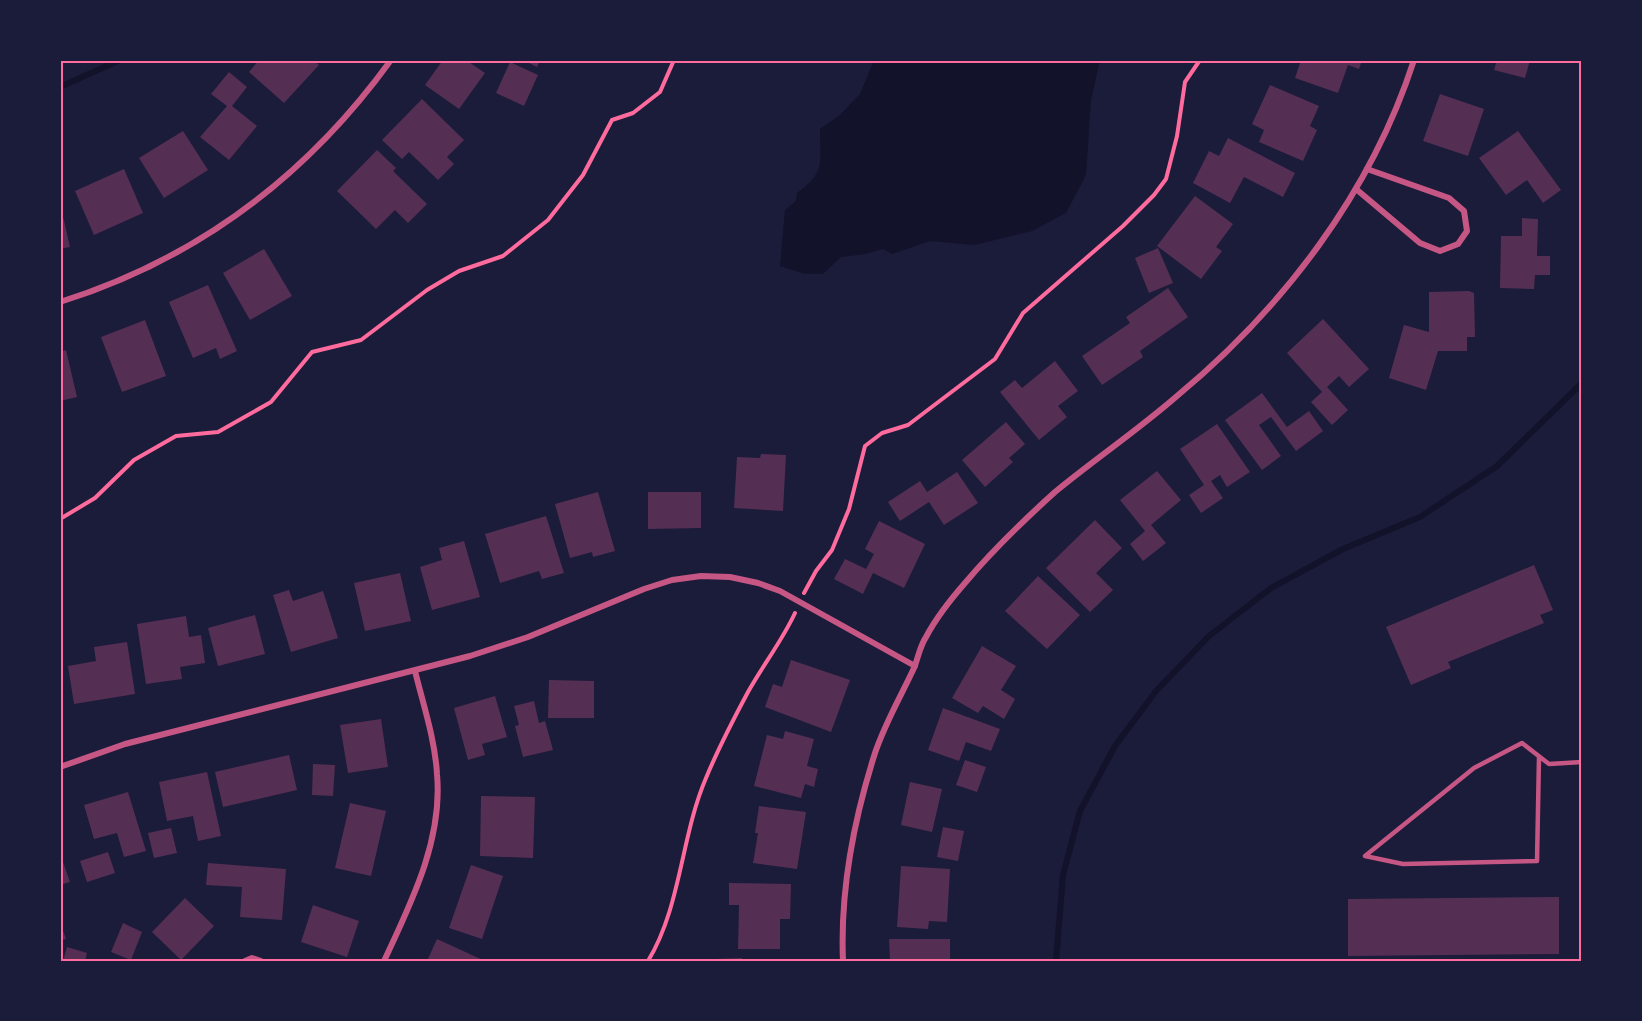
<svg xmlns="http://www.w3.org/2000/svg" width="1642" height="1021" font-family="'Exo 2',sans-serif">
  <rect width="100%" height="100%" fill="#1b1b3a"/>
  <path fill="#12122b" d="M874,60H1100L1091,100L1086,175L1066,213L1032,231L974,245L930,241L892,254L883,249L865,254L841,257L823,274H805L780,266L785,210L796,201L797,193C826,172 820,162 820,129L840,115L860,94Z"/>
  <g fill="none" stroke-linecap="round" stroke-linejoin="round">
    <g stroke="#12122b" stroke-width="6">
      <polyline points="60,87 120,60"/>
      <polyline points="1056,961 1063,875 1080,811 1115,746 1156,691 1209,636 1271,588 1343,549 1420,517 1497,466 1582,383"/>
    </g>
  </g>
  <g fill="#542f53">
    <polygon points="259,60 313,60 319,65 284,103 249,72"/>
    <polygon points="443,60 466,60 485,73 459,109 425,85"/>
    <polygon points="523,60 540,60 537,67"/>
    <polygon points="1301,60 1362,60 1359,69 1348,65 1338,93 1295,78"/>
    <polygon points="1497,60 1530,60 1525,78 1494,70"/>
    <polygon points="510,62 538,75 524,106 496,93"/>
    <polygon points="229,72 247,87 232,106 257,126 229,160 200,137 227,106 211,94"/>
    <polygon points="1270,85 1319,106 1310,126 1317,130 1303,161 1259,142 1264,130 1252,124"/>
    <polygon points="1440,94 1484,109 1468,156 1423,141"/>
    <polygon points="422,99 464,140 447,157 454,164 438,180 409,152 402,159 382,140"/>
    <polygon points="183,131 208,170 164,198 139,158"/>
    <polygon points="1518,131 1561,190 1543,203 1527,180 1506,195 1479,158"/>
    <polygon points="1228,138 1295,173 1283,197 1244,177 1230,203 1193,183 1209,151 1219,156"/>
    <polygon points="377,150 396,168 393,171 427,204 408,223 395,210 376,229 337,191"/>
    <polygon points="124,169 143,213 94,235 75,191"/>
    <polygon points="1195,196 1233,224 1216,247 1222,251 1201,279 1157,246"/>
    <polygon points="60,203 70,247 60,249"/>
    <polygon points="1522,218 1538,219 1537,256 1550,256 1550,275 1535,275 1534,289 1500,288 1501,236 1522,236"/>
    <polygon points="1158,248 1173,283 1149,293 1135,258"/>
    <polygon points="264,249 292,296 250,320 223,273"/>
    <polygon points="208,285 237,351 220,359 216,348 193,358 169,302"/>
    <polygon points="1168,288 1188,317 1140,351 1143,357 1102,385 1082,356 1130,323 1126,317"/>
    <polygon points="1469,291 1474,293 1475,337 1467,337 1467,351 1438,351 1426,390 1389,378 1404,325 1429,332 1429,292"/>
    <polygon points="1323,319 1369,369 1349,387 1339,376 1327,387 1348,410 1332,425 1311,402 1322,392 1287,353"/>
    <polygon points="145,320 166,376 122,392 101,337"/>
    <polygon points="66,350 77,397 60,401 60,352"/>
    <polygon points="1055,361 1078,391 1058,406 1067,417 1039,440 1000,392 1015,380 1022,388"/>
    <polygon points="1262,393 1287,427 1309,411 1323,431 1296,451 1271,417 1259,425 1281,456 1262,470 1225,420"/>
    <polygon points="1006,422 1025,444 1009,458 1013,462 985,487 962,460"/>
    <polygon points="1217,424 1250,472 1227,487 1220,475 1211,481 1223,498 1201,513 1189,495 1204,485 1180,449"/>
    <polygon points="761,454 786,455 783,511 734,508 737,457 760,458"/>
    <polygon points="1157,471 1181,500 1151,525 1166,543 1143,561 1130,544 1145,531 1120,500"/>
    <polygon points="957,472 978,503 944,525 929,502 900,521 888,502 920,481 927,492"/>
    <polygon points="598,492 615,551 593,557 592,552 570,558 555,504"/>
    <polygon points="648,492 701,492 701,528 648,529"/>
    <polygon points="546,516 564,573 542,579 539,571 500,583 485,534"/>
    <polygon points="1095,520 1122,548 1096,573 1113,590 1090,612 1046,568"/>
    <polygon points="879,521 925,544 904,588 873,573 863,594 834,579 845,559 866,569 874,554 865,549"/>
    <polygon points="464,541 480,597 432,610 420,567 442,560 439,548"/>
    <polygon points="1534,565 1553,610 1540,615 1544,623 1448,662 1451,668 1411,685 1386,627"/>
    <polygon points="400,573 411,621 365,631 354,583"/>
    <polygon points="1038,576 1080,615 1047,649 1005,611"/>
    <polygon points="289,590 293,601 323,591 338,638 291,652 273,595"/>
    <polygon points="255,615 265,654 218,666 208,628"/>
    <polygon points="186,616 189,637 201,635 205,663 180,667 182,679 146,684 137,624"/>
    <polygon points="127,642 135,694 74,704 68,666 96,661 94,647"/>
    <polygon points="982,646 1016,666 1001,690 1015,699 1004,719 983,706 978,713 952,698"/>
    <polygon points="791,660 850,680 831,732 765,707 773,684 782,687"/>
    <polygon points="549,680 594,681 594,718 548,718"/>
    <polygon points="495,696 507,737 482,744 485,755 468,760 454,708"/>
    <polygon points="534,701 539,723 545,721 553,750 523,757 515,726 519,725 514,706"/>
    <polygon points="943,708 1000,729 991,751 966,742 959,761 928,750"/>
    <polygon points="381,719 388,767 348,773 340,725"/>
    <polygon points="785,731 814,739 807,766 818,769 814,787 805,784 801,798 754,786 767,735 783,739"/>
    <polygon points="289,755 297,790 223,807 215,772"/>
    <polygon points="965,760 986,767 977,792 956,785"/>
    <polygon points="313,764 335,765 333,796 312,795"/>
    <polygon points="207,772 221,836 198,841 193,816 167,821 159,782"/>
    <polygon points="910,782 942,789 932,832 901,825"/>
    <polygon points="128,792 146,851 124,857 117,833 94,839 84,805"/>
    <polygon points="481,796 535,797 533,858 480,856"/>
    <polygon points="350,803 386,811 371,876 335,868"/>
    <polygon points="759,806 806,812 797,869 753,863 758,833 755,833"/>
    <polygon points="943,827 964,831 958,861 937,857"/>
    <polygon points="171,828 177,853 154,858 148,833"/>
    <polygon points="108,852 115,873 87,882 80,861"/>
    <polygon points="62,859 70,882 60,885 60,860"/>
    <polygon points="208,863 286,869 282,920 240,917 242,887 206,885"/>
    <polygon points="471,865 503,876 482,939 449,928"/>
    <polygon points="901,866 950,869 947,922 929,921 928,929 897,927"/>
    <polygon points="729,883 791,884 790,919 780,919 780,949 738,949 739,905 729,905"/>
    <polygon points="1559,897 1559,954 1348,956 1348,899"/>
    <polygon points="185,898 214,926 181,960 152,932"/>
    <polygon points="313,905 359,921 347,957 301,942"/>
    <polygon points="60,922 66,939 60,940"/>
    <polygon points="123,923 142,932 131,960 111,952"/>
    <polygon points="437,939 485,961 427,961"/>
    <polygon points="889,939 950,939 950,961 890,961"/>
    <polygon points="67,947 87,953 85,961 63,961"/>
    <polygon points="742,958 742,961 714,961 714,959"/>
  </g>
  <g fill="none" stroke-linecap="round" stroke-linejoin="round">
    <g stroke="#ff6b9d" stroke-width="4">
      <polyline points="60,519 95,498 134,460 176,436 218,432 271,402 312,352 361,340 427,290 459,271 503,256 548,220 583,175 612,120 633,113 660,92 674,60"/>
      <polyline points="804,593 816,571 832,550 849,509 865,446 882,433 908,425 995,359 1023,313 1123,226 1154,195 1166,179 1177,136 1185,82 1200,60"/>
      <path d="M648,961C681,907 681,836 706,778C718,749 733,720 748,692C763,665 782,641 795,613"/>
    </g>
    <polyline stroke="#c65784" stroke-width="4.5" points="1539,757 1537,861 1403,864 1365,856 1474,768 1522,743 1549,764 1582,762"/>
    <g stroke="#c65784" stroke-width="6">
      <polyline points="1356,189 1420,243 1440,251 1458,244 1467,231 1464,211 1449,198 1367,169"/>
      <path d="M60,302C197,259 307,176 391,60"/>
      <polyline points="60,767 125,744 470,656 528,637 644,589 672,580 701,576 730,577 758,583 780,591 915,666"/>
      <polyline points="245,961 252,958 261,961"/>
      <path d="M384,961C411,903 443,840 437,774C435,739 423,704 415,671"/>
      <path d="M843,961C840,891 854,819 875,753C885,723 901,696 914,668C918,658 920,646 926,637C936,618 951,599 965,583C992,551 1024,520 1055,492C1095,459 1138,430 1177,396C1283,308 1371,193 1414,60"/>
    </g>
  </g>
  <rect width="1642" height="1021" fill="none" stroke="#1b1b3a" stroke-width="123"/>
  <rect x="62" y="62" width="1518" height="898" fill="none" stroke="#ff6b9d" stroke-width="2"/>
</svg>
